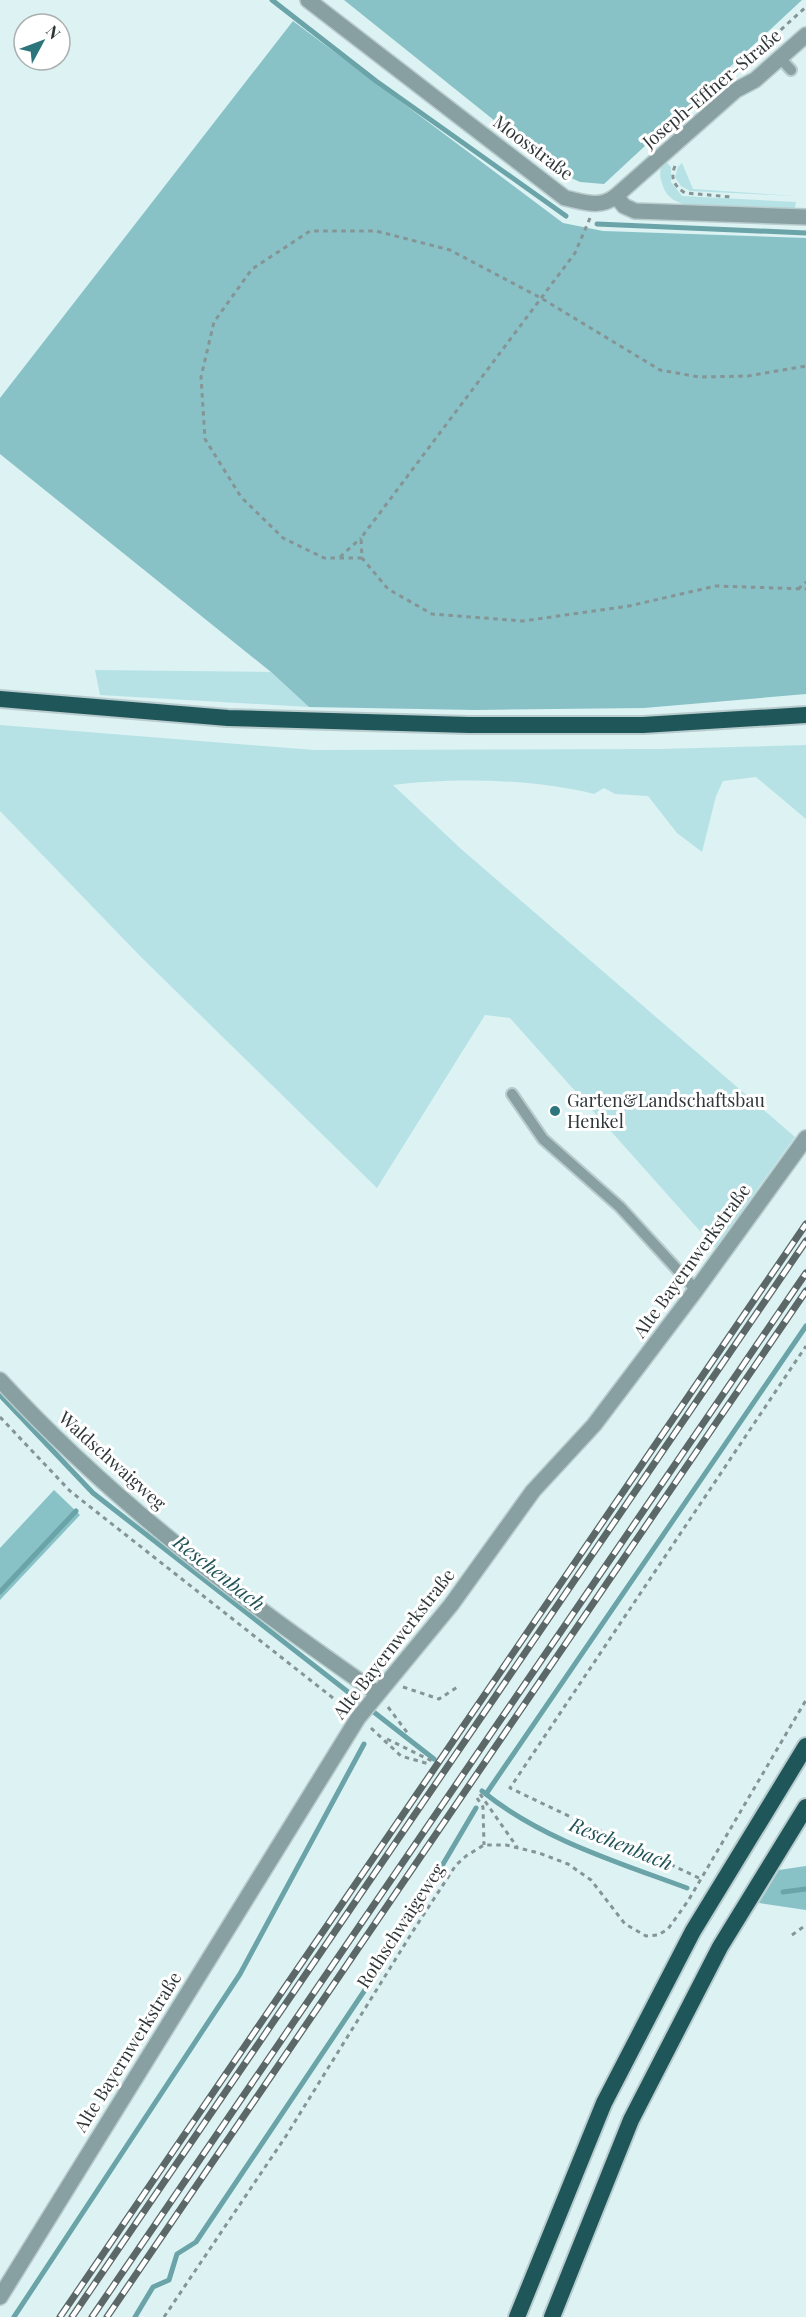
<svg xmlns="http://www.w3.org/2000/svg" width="806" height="2317" font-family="'Playfair Display',serif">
  <rect width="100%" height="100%" fill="#dcf2f3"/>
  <g fill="#b6e2e6">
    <path d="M666,162L671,167V182L682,196L796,202L794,212C766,210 698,213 676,201C669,198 664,191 662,183C659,175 659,168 666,162Z"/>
    <polygon points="682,163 693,189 796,196 690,191 681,186 675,177 678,167"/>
    <polygon points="95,670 271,672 309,707 100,695"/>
    <path d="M0,725L314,750L659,749L806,745V819L756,777L723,781L716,796L702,852L677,833L648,796L615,794L604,788L594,794C534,779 454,777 393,785L460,848L795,1137L715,1248L510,1018L485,1015L377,1188L141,957L0,811Z"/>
  </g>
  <g fill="#88c2c7">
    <polygon points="344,0 802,0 604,184 580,182 560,173"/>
    <polygon points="293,21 563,223 603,231 806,238 806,694 644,708 475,710 309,707 271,672 0,454 0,398"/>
    <polygon points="54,1490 80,1515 0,1600 0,1548"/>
    <polygon points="806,1866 806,1910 759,1903 779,1870"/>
  </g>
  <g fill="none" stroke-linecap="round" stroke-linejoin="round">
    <g stroke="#6aa3a8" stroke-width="5">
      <polyline points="272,0 376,81 566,216"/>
      <polyline points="597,224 806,233"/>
      <polyline points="0,1395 93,1493 434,1759"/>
      <polyline points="0,1592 76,1511"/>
      <path d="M482,1791C541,1839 617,1862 687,1888"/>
      <polyline points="486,1794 806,1326"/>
      <polyline points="783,1892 806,1889"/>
      <polyline points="396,1944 476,1808"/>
      <polyline points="14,2317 240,1974 364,1744"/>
      <polyline points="135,2317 153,2287 169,2280 177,2254 196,2242 387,1957"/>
    </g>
    <g stroke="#b9cccd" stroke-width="14">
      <g id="service">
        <polyline points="781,59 791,70"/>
        <polyline points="512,1094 543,1139 620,1207 696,1290"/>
      </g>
    </g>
    <g stroke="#b9cccd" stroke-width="18">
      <g id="minor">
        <path d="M308,0L565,198C584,202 600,209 616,196L624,206L635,211L806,217"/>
        <polyline points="616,196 736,90 755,80 806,35"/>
        <path d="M0,1380C111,1501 243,1600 377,1693"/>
        <polyline points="0,2297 358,1718 451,1605 533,1491 594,1425 696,1290 806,1138"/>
      </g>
    </g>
    <g stroke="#b9cccd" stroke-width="20">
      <g id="trunk">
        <polyline points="0,699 228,718 469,725 643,725 806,715"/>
        <polyline points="517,2317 604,2103 693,1931 806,1746"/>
        <polyline points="552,2317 631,2120 720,1947 806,1807"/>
      </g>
    </g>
    <g stroke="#859495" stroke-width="3" stroke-dasharray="4.5 4.5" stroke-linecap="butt">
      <polyline points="734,72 806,7"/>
      <path d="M675,166C670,178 674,186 685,193L732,197"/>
      <polyline points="590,218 575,253 361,538 362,558 388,589 432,614 523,621 629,606 716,586 806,589"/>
      <polyline points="340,557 361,538"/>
      <polyline points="362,558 324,558 283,538 241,497 205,439 201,377 214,322 252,269 310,231 376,231 450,250 541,298 660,370 699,377 748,376 806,366"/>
      <polyline points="798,589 806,582"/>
      <polyline points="0,1417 70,1491 347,1709"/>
      <polyline points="403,1687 439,1699 459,1686"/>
      <polyline points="388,1707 409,1735"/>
      <polyline points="371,1728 401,1756 429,1764"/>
      <polyline points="387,1739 432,1761"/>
      <polyline points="480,1794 517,1847"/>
      <polyline points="477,1798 483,1807 484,1845"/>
      <polyline points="699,1878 510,1788 806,1346"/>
      <polyline points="792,1935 806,1925"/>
      <polyline points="164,2317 286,2136 413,1931 456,1865 466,1856 484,1845 506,1845 539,1853 568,1864 591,1880 625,1924 646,1936 658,1935 668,1929 688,1901 806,1700"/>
    </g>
    <use href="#service" stroke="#88a0a2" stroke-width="10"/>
    <use href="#minor" stroke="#88a0a2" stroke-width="15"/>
    <use href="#trunk" stroke="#1f565a" stroke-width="16"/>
    <g stroke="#5c6768" stroke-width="7">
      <g id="rail">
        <polyline points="60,2317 806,1224"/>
        <polyline points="72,2317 806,1241"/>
        <polyline points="92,2317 806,1273"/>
        <polyline points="107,2317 806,1291"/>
      </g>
    </g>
    <use href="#rail" stroke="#fff" stroke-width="4.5" stroke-dasharray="14" stroke-linecap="butt"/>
  </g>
  <circle fill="#2c757b" stroke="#fff" stroke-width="2" cx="555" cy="1111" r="6"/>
  <g text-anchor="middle" stroke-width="6" stroke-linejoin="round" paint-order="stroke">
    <g font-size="18" fill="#2e3637" stroke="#fff">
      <text transform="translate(712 89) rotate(-40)" y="6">Joseph-Effner-Straße</text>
      <text transform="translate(533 148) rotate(37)" y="6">Moosstraße</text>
      <text transform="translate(692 1261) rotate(-54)" y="6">Alte Bayernwerkstraße</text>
      <text transform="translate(112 1461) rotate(42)" y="6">Waldschwaigweg</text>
      <text transform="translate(394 1644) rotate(-52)" y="6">Alte Bayernwerkstraße</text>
      <text transform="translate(401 1926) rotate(-57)" y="6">Rothschwaigeweg</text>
      <text transform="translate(128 2052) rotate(-58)" y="6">Alte Bayernwerkstraße</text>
    </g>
    <g font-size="18" fill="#2e3637" stroke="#fff" text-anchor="start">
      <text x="567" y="1107">Garten&amp;Landschaftsbau<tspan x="567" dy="21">Henkel</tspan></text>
    </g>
    <g font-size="20" font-style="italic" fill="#215458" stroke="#fff">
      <text transform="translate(219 1573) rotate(38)" y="7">Reschenbach</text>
      <text transform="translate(621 1844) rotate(22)" y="7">Reschenbach</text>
    </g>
  </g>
  <g transform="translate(42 42) rotate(49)"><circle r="28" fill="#ffffff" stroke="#abafaf" stroke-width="1.5"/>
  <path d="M0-4.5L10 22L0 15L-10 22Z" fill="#2c757b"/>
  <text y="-9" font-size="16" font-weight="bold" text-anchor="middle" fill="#2e3637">N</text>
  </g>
</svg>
